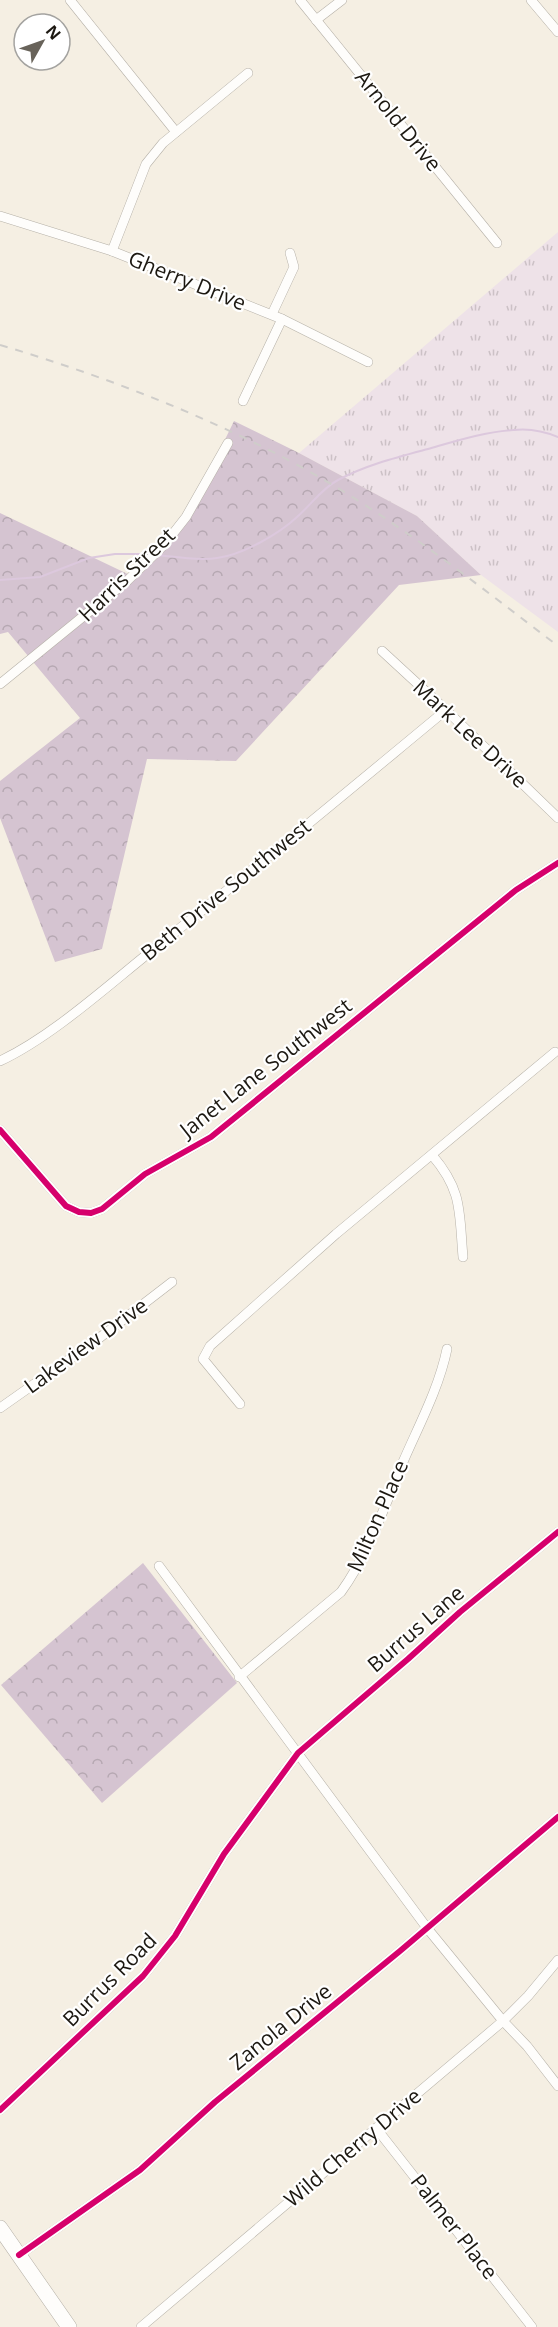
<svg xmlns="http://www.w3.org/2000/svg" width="558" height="2327" font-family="'Open Sans',sans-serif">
  <defs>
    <pattern id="grass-tufts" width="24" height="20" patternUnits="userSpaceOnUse" patternTransform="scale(1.5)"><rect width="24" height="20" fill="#eee2e8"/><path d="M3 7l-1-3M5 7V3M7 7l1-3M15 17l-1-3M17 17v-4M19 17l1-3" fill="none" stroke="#ccc1c6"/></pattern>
    <pattern id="forest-crowns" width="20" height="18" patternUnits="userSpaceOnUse" patternTransform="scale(1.5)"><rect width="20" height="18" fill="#d5c4d1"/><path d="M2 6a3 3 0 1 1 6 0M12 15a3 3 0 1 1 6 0" fill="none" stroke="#b6a8b2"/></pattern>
  </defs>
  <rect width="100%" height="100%" fill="#f5efe3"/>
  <polygon fill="url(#grass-tufts)" points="558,232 558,632 481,575 417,516 299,453"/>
  <g fill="url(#forest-crowns)">
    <polygon points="234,421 299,453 417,516 481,575 399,585 236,761 147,759 102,949 55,962 0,818 0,781 80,718 8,632 0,634 0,513 134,577 200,491"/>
    <polygon points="143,1563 237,1683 102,1803 1,1685"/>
  </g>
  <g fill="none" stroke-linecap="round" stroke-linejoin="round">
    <g stroke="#dcc8dd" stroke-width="2">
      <path d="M157,555C176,557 198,561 217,558C242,555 279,534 297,517C311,505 321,489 338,480C366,465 398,457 428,449C456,441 484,432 513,430C529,428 544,431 558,437"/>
      <polyline points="0,580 40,577 89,558 115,554 152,554"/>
    </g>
    <g stroke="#b5b0a7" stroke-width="10">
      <g id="street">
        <polyline points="70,0 176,132"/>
        <polyline points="300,0 497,243"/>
        <polyline points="531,0 558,32"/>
        <polyline points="316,20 342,0"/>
        <polyline points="0,216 112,251 282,319 368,362"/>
        <polyline points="112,251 146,164 163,143 248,73"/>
        <polyline points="272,314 294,267 290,253"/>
        <polyline points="243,401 282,319"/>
        <polyline points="382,651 446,710 558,818"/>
        <polyline points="0,684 128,580 164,545 186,517 228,443"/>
        <path d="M0,1061C51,1037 105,988 150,952C250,873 348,791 446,710"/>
        <polyline points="0,1130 66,1206 79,1212 91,1213 102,1209 145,1174 211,1137 516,890 558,863"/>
        <path d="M432,1155C463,1191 459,1212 463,1257"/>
        <polyline points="240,1404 203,1359 210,1346 336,1234 555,1052"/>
        <polyline points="0,1408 98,1339 172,1282"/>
        <polyline points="159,1566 427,1928 503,2021 527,2046 558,2086"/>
        <path d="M239,1677L341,1592C369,1553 385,1505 403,1462C419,1425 439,1388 447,1349"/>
        <polyline points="0,2110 143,1976 175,1936 224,1854 298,1753 408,1659 460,1612 558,1532"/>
        <polyline points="376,2128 532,2327"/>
        <polyline points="19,2255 140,2170 215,2102 400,1951 558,1817"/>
        <polyline points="141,2327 503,2021 528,1996 558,1960"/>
      </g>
    </g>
    <g stroke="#b5b0a7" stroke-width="16">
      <polyline id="primary" points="0,2228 69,2327"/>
    </g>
    <use href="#street" stroke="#fefdfb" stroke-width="9"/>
    <use href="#primary" stroke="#fefdfb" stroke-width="15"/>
    <path stroke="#cfcdca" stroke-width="2" stroke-dasharray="8 8" stroke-linecap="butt" d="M0,345C115,379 239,428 341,490C418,537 487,592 558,646"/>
    <g stroke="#fff" stroke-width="10">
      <g id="cycleway">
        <polyline points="0,1130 66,1206 79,1212 91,1213 102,1209 145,1174 211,1137 516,890 558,863"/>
        <polyline points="0,2110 143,1976 175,1936 224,1854 298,1753 408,1659 460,1612 558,1532"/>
        <polyline points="19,2255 140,2170 215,2102 400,1951 558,1817"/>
      </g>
    </g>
    <use href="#cycleway" stroke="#d6006c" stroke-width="6"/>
  </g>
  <g text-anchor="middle" stroke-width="4.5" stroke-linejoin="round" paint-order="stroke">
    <g font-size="21" fill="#1c1811" stroke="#fff">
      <text transform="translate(398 121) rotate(51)" y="7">Arnold Drive</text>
      <text transform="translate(187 281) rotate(22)" y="7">Gherry Drive</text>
      <text transform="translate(127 575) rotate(-44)" y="7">Harris Street</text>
      <text transform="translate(470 734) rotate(43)" y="7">Mark Lee Drive</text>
      <text transform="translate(226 890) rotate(-39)" y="7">Beth Drive Southwest</text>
      <text transform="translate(266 1068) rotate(-38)" y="7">Janet Lane Southwest</text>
      <text transform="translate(86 1346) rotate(-36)" y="7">Lakeview Drive</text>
      <text transform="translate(378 1516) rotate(-66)" y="7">Milton Place</text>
      <text transform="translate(416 1629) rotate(-41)" y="7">Burrus Lane</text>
      <text transform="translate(110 1980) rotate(-45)" y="7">Burrus Road</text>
      <text transform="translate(281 2027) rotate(-39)" y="7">Zanola Drive</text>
      <text transform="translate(353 2148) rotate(-40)" y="7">Wild Cherry Drive</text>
      <text transform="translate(454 2227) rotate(52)" y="7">Palmer Place</text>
    </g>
  </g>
  <g transform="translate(42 42) rotate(50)"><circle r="28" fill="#ffffff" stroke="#a4a3a0" stroke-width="1.5"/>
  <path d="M0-4.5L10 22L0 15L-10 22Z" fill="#68635a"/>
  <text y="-9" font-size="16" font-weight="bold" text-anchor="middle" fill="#1c1811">N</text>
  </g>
</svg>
